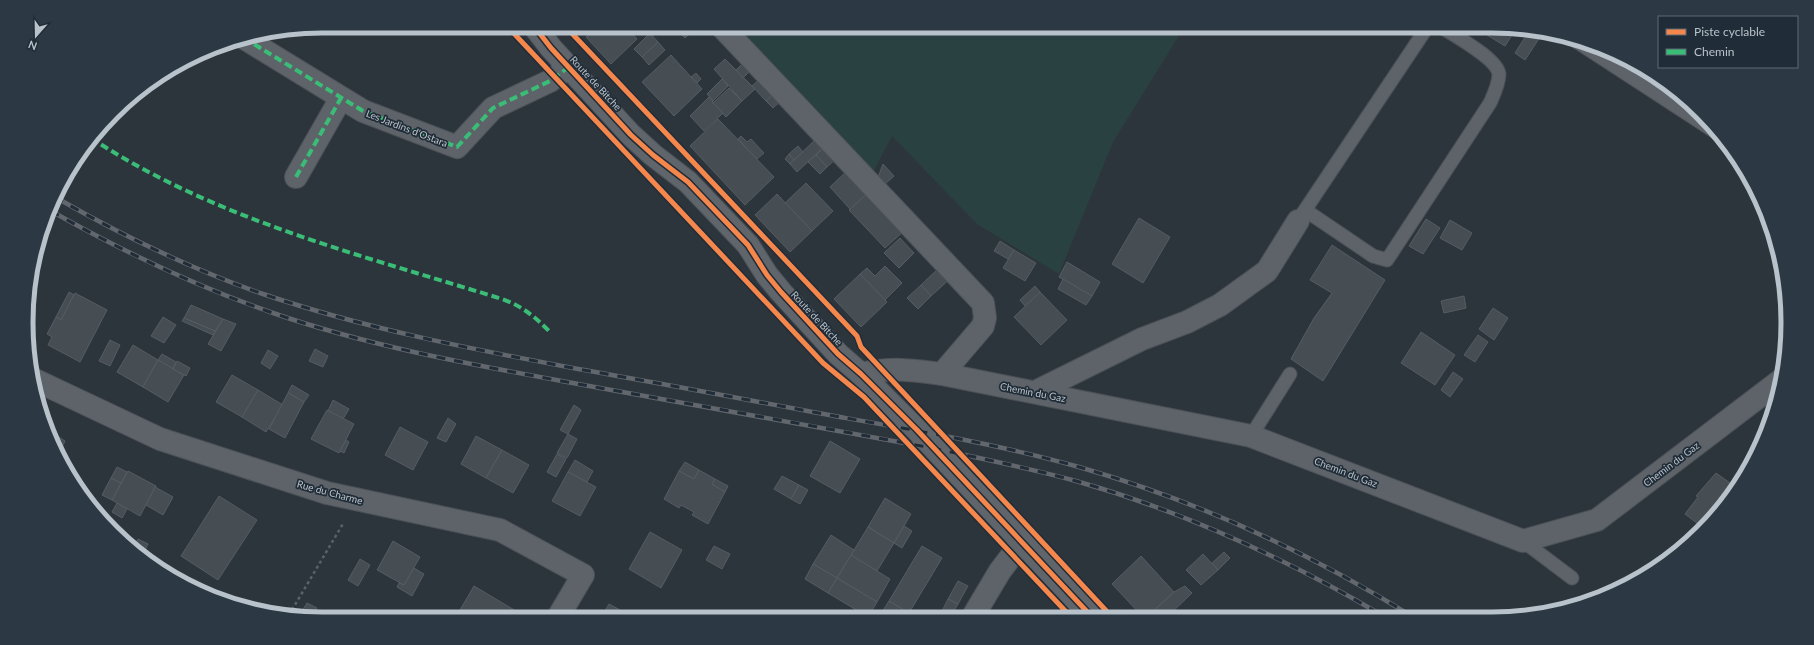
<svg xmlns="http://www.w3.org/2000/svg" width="1814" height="645" font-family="Lato,sans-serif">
  <rect width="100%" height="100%" fill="#2d353c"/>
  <polygon fill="#2a4141" points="737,26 1185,26 1113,142 1059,274 977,224 892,136 873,172"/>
  <g fill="#464d53" stroke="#555c63">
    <polygon points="598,26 625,26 637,39 611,64 586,37"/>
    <polygon points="673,26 694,26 696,28 685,38"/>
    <polygon points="1493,26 1499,27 1512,35 1505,46 1487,35"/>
    <polygon points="1529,31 1540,37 1525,60 1515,53"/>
    <polygon points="650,33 658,42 642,57 634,49"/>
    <polygon points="658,42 665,50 649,65 642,57"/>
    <polygon points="671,55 702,89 674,116 642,82"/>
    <polygon points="725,59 755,89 742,101 714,69"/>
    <polygon points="742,64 749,72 743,78 736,70"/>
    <polygon points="696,73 701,79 697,83 691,77"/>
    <polygon points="761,78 775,93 766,101 752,86"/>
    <polygon points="722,79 728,86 713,101 707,94"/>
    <polygon points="729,88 742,101 726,117 713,103"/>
    <polygon points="775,93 782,100 773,108 766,101"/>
    <polygon points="709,97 713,101 712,102 723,113 704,131 690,116"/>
    <polygon points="718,119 774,177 745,205 690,146"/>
    <polygon points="741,136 747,142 751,139 764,153 757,159 738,139"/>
    <polygon points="818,137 826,145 797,172 790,164"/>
    <polygon points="826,145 837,158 827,167 816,155"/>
    <polygon points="798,146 803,152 794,160 789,154"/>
    <polygon points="789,154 794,160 790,164 785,159"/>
    <polygon points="816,155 827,167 820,174 808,162"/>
    <polygon points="883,164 894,176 883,186 877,180"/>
    <polygon points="849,169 870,191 850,209 830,187"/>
    <polygon points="806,183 833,211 812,231 785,203"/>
    <polygon points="870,191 906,229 885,248 849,210"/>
    <polygon points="777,194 812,231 790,252 755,215"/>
    <polygon points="1139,218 1170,237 1143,283 1112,264"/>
    <polygon points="1426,219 1440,228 1423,254 1409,246"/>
    <polygon points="1450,220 1472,233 1462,250 1440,238"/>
    <polygon points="900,238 914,253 899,268 884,253"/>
    <polygon points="1000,241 1014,250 1008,259 994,251"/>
    <polygon points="1332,245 1385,280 1323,381 1291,359 1314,318 1332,293 1310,280"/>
    <polygon points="1014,250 1036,263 1025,281 1003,268"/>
    <polygon points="1067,262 1100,282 1092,296 1059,277"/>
    <polygon points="885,266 902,283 885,300 860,274 867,268 875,276"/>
    <polygon points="941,266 952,277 931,296 921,285"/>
    <polygon points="860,274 887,302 861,327 834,299"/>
    <polygon points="1063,279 1092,296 1086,305 1058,289"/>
    <polygon points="921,285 931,296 918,309 907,298"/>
    <polygon points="1035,286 1040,292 1025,306 1020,300"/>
    <polygon points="69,292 74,295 61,320 56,317"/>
    <polygon points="1040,292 1067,320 1041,345 1014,317"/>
    <polygon points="75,293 107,310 80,362 48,345 52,337 47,334 56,317 61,320"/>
    <polygon points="1464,296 1466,308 1444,313 1441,301"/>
    <polygon points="191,305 223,319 215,331 184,318"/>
    <polygon points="1493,308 1508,318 1494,340 1479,329"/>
    <polygon points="163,317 176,325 164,343 151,336"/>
    <polygon points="184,318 215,331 213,335 182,321"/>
    <polygon points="223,319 236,324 221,351 208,344"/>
    <polygon points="1421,332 1455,355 1435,385 1401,363"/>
    <polygon points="1478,335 1488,342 1475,362 1464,355"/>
    <polygon points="110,340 120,345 110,366 99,361"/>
    <polygon points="133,345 158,360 143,387 117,372"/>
    <polygon points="315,349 328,356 323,367 309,361"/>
    <polygon points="268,350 278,356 270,369 261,363"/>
    <polygon points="162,354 176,362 173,369 158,360"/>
    <polygon points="158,360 184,375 168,402 143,387"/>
    <polygon points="177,361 190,368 186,376 173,369"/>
    <polygon points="1453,372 1463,379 1450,397 1441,390"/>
    <polygon points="232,375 258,390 242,417 216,402"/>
    <polygon points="292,385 309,395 304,402 288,393"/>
    <polygon points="258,390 283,405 266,432 242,417"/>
    <polygon points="288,393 304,402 285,438 269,429"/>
    <polygon points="333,400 349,409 343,419 328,411"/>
    <polygon points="574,405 581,410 568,434 560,430"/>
    <polygon points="327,410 354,424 339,453 311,439"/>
    <polygon points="448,418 456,424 446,442 437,438"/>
    <polygon points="400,427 428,442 413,470 385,455"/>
    <polygon points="568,434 577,439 567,458 557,453"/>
    <polygon points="56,435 65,441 60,451 54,439"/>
    <polygon points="476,436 502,450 486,478 461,464"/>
    <polygon points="346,440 349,442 344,453 340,451"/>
    <polygon points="830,441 860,459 840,493 810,476"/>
    <polygon points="502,450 529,465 513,493 486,478"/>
    <polygon points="557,454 566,459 556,477 547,472"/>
    <polygon points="575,460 593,471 587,482 568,472"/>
    <polygon points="685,462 699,470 694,479 679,471"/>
    <polygon points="117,467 127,472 121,483 111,478"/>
    <polygon points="699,470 715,479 712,484 725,492 708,524 692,515 694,512 681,505 679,508 664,499 679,471 694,479"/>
    <polygon points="128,471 156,486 140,516 112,500"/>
    <polygon points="568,472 596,487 580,516 552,501"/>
    <polygon points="1716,473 1733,485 1736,481 1738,483 1702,527 1685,514 1698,497 1696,496"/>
    <polygon points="782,476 799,485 791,499 774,489"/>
    <polygon points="111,478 121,483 112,500 102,495"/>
    <polygon points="715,479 728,486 725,492 712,484"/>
    <polygon points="799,485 808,490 800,504 791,499"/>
    <polygon points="155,487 173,497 163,515 146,505"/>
    <polygon points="219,496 257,520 218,580 181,556"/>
    <polygon points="885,498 911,514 894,543 868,527"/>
    <polygon points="117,503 127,509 122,518 112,512"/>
    <polygon points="904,526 912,531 902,548 894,543"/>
    <polygon points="868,527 894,543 877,571 851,555"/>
    <polygon points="650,532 682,550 661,588 629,569"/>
    <polygon points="831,535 854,550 837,578 813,564"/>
    <polygon points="138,539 148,544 142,556 133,549"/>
    <polygon points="393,541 420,557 404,585 377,570"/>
    <polygon points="714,546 730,554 722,569 706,560"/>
    <polygon points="922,546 942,558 909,613 889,601"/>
    <polygon points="1224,552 1230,558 1218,570 1212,563"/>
    <polygon points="1203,554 1218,570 1201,585 1186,570"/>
    <polygon points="851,555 890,579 877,602 837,578"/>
    <polygon points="1141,556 1174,592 1147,617 1143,617 1112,584"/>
    <polygon points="360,559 370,565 358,586 348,580"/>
    <polygon points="813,564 837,578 828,593 805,579"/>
    <polygon points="414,568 424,574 412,596 397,587 399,583 404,585"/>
    <polygon points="837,578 877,602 868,617 828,593"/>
    <polygon points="958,581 968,586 958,604 948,599"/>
    <polygon points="474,586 516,611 511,619 463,619 457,615"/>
    <polygon points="1185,586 1192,593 1167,617 1147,617 1174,592"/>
    <polygon points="948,599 958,604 950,618 940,618 939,617"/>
    <polygon points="889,601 907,612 904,618 892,618 882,612"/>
    <polygon points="307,603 317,608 311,618 299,616"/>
    <polygon points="609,604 635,618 601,618"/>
    <polygon points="882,612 892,618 878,618"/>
  </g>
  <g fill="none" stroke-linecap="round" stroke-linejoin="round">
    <g stroke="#4b5156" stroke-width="15">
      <g id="service">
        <polyline points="1568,36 1720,135"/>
        <path d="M1305,210L1373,256L1387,260L1490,103C1494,94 1499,84 1499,74C1497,58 1453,35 1440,26"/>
        <polyline points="1301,216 1428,26"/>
        <polyline points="1251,436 1290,374"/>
        <polyline points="1523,541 1572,578"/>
      </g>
    </g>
    <g stroke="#4b5156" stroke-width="24">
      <g id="minor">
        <polyline points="721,26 983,303 985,318 983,326 942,374"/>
        <polyline points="244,38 363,111 457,147 493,108 550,81 569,67"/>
        <polyline points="296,177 341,98"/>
        <path d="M861,374C891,367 913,370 942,374L1251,436L1523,541L1597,520L1781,380"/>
        <polyline points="33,379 160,439 327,493 500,530 583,575 557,619"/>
        <polyline points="1035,392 1142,339 1187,322 1220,305 1267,271 1298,221"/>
        <polyline points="972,618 1000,571 1022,542"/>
      </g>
    </g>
    <g stroke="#4b5258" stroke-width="24">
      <polyline id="primary" points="534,26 551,48 631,135 653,155 688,182 748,245 767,275 781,292 838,354 861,374 917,430 1092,617"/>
    </g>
    <polyline stroke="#5b6266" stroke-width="2.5" stroke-dasharray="3 3" stroke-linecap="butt" points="289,615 344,522"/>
    <use href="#service" stroke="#5d6369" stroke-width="13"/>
    <use href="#minor" stroke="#5d6369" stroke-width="22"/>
    <use href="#primary" stroke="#5f656b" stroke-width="22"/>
    <g stroke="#62676d" stroke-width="4.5">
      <g id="rail">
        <path d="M55,197C121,235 191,269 263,294C366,329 472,349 578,369C665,384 753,401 840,417C920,431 1001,445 1079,467C1197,501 1309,552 1413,617"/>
        <path d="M51,211C122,251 195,286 273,313C371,347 475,365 578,384C696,405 814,426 932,448C980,458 1028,468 1076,481C1185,512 1287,559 1385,617"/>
      </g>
    </g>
    <use href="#rail" stroke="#202c37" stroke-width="3" stroke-dasharray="9" stroke-linecap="butt"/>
    <g stroke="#3abd76" stroke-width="4" stroke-dasharray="8 4" stroke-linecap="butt">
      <polyline points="244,38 363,111 457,147 493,108 550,81 569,67"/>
      <path d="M91,138C216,220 361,255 502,299C522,306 534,316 549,331"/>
      <polyline points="296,177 341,98"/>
    </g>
    <g stroke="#202c37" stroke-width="8">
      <g id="cycleway">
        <polyline points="507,26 823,363 864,397 1071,617"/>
        <polyline points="534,26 551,48 631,135 653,155 688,182 748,245 767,275 781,292 838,354 861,374 917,430 1092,617"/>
        <polyline points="565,26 857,336 861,347 1112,617"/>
      </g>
    </g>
    <use href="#cycleway" stroke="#f5874c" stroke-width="5"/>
  </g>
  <g text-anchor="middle" stroke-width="3.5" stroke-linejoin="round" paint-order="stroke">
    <g font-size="10" fill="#b8c2cb" stroke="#202c37">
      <text transform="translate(596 83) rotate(47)" y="4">Route de Bitche</text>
      <text transform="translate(407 128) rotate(21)" y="4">Les Jardins d'Ostara</text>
      <text transform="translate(817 318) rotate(47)" y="4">Route de Bitche</text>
      <text transform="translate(1033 392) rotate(11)" y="4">Chemin du Gaz</text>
      <text transform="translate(1671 464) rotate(-37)" y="4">Chemin du Gaz</text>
      <text transform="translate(1346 472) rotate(21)" y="4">Chemin du Gaz</text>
      <text transform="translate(330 492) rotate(15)" y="4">Rue du Charme</text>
    </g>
  </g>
  <path d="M0 0H1814V645H0ZM322 33H1492A289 289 0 0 1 1781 322V323A289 289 0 0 1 1492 612H322A289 289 0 0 1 33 323V322A289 289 0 0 1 322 33Z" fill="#2c3843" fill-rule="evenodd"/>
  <path fill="none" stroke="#b8c2cb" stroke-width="5" d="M322 33H1492A289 289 0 0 1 1781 322V323A289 289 0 0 1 1492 612H322A289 289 0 0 1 33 323V322A289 289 0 0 1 322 33Z"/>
  <rect x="1658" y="16" width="140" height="52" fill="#202c37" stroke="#5d6872"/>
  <rect x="1666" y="29" width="20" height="6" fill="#f5874c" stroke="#5d6872"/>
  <text x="1694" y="36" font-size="12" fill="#b8c2cb">Piste cyclable</text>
  <rect x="1666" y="49" width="20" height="6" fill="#3abd76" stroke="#5d6872"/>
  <text x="1694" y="56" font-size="12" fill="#b8c2cb">Chemin</text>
  <g transform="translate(36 36) rotate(200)" stroke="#202c37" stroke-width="3" paint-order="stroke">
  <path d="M0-3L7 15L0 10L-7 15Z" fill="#b8c2cb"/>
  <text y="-6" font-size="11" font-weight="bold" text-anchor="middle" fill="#b8c2cb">N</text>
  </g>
</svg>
